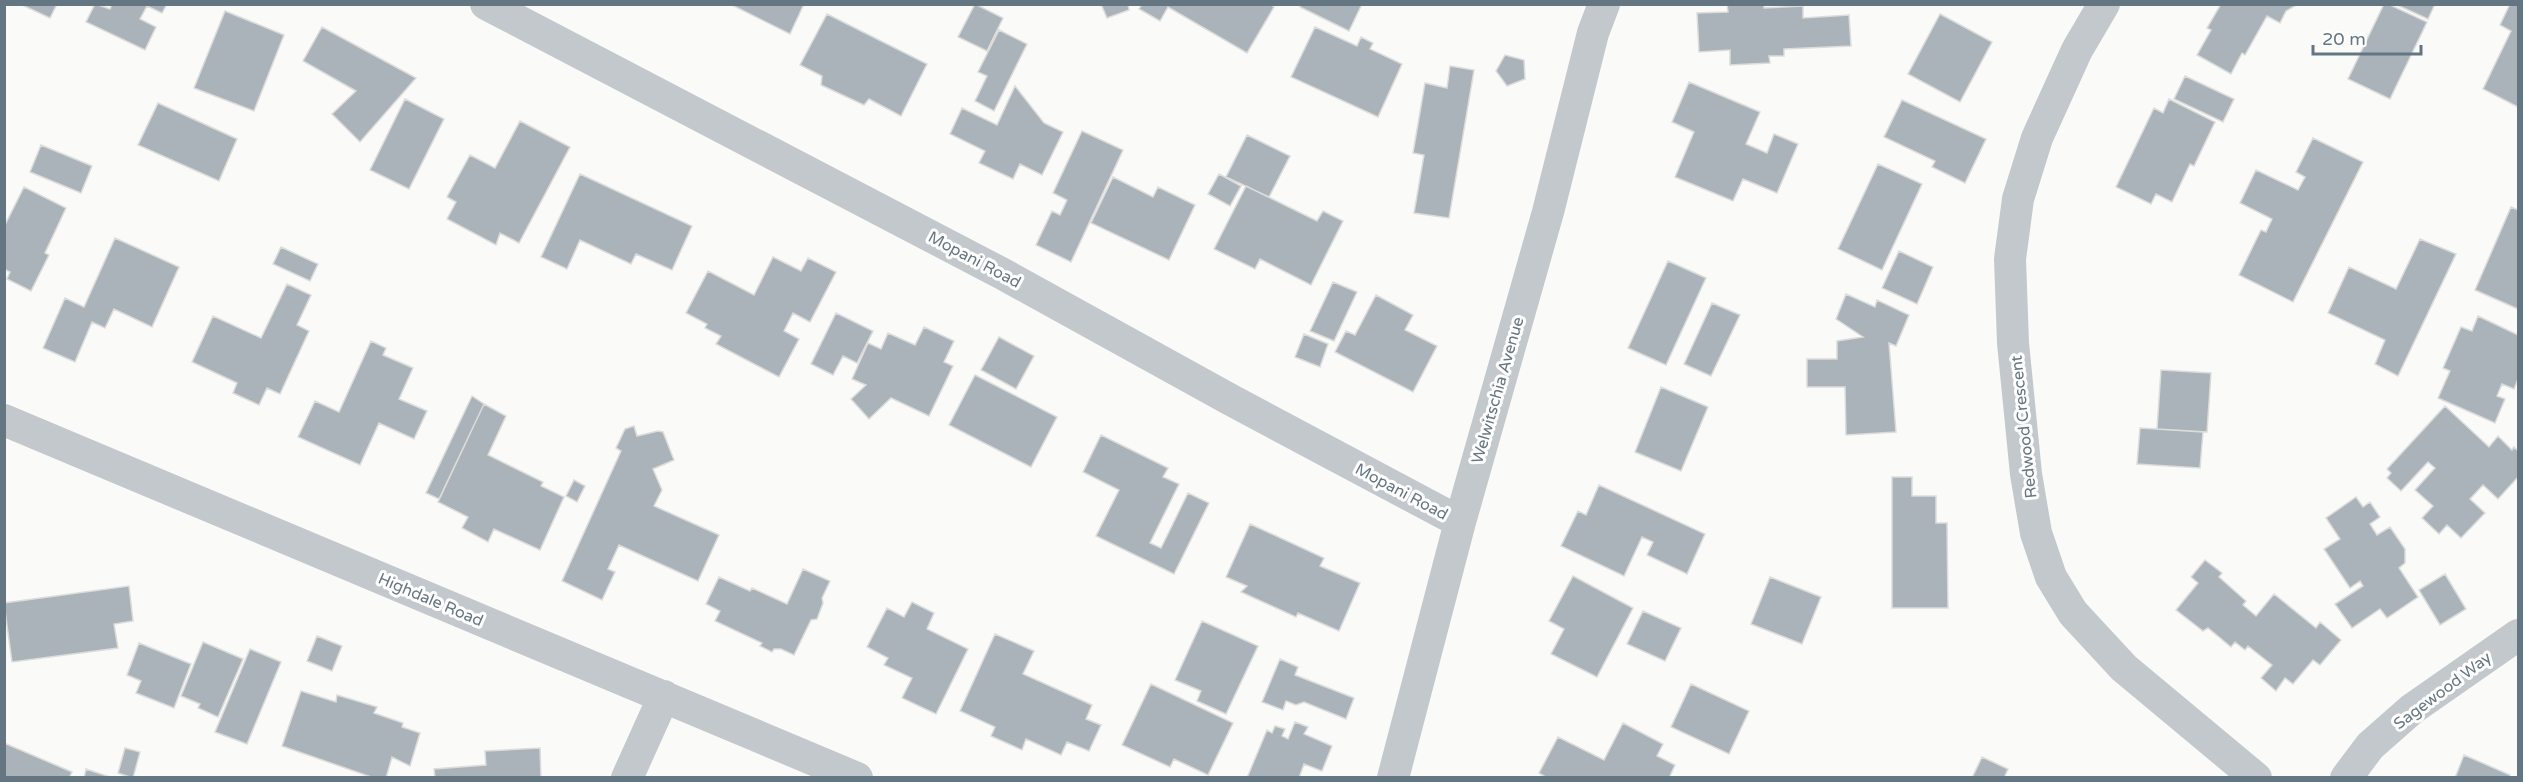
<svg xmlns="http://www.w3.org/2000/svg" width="2523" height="782" font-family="'Varela Round',sans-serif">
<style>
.building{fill:#aab3b9;stroke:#dcdcda;stroke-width:1.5}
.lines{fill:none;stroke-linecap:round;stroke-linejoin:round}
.street{stroke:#c3c8cc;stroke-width:32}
.labels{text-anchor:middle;stroke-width:6;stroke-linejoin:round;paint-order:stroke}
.street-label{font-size:16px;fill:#657683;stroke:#fff}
</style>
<rect width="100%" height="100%" fill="#fafaf8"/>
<path class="building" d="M20,4H57L50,18Z
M95,4L110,9L112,4H167L162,13L147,6L140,19L156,27L145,50L86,22Z
M730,4H804L790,34Z
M975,4L1003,18L987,51L958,37Z
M1101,4H1128L1129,10L1107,18Z
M1142,4H1270L1274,7L1247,53L1168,7L1160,21L1139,9Z
M1301,4H1362L1349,31L1300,7Z
M1727,4H1764V8L1803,6V18L1849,15L1851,46L1784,49V56H1769L1770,63L1730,65V50L1699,52L1697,13L1728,12Z
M2221,4H2298L2286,11L2280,23L2267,16L2245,55L2242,53L2231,74L2197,55L2211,30L2207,28Z
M2384,4H2388L2427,22L2390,99L2348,79Z
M2395,4H2435L2428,19Z
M2510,4H2518V107L2483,89L2511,31L2500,25Z
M225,11L284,35L254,111L194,88Z
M827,14L927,64L901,116L869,99L864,105L821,85L822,76L800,65Z
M1940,14L1992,42L1960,102L1908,74Z
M322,27L416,78L360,142L332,114L356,91L303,61Z
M1315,27L1357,46L1361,37L1373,43L1370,49L1402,64L1378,117L1291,77Z
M999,30L1027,44L994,111L975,101L987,76L978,72Z
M1505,55L1524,60L1525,79L1507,86L1496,71Z
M1450,66L1474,70L1449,218L1414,213L1424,155L1413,153L1425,83L1447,88Z
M2185,76L2234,99L2223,122L2174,99Z
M1689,82L1760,112L1746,144L1767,153L1774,134L1798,144L1777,193L1743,179L1733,201L1675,177L1694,132L1672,122Z
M1015,86L1044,123L1063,132L1042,175L1020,164L1013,179L979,163L985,151L950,134L962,108L997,125Z
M405,99L444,119L409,189L370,170Z
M2169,99L2215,122L2194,166L2190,164L2172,202L2156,194L2151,204L2116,187L2154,108L2163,113Z
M1902,100L1986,139L1965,183L1932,167L1935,161L1884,137Z
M158,103L237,139L219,181L138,145Z
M520,121L570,147L519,243L500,233L496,245L447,219L456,202L447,197L470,155L495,168Z
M1082,131L1123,150L1071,262L1036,245L1052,211L1060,215L1067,200L1053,193Z
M1247,135L1290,156L1269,197L1226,177Z
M2313,138L2363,162L2293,302L2239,275L2261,230L2266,232L2272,219L2240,203L2256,170L2298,190L2305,177L2296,172Z
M41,145L92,166L81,193L30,172Z
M1878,164L1922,184L1882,270L1838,249Z
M580,174L692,226L672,270L636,254L631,264L580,240L567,269L541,257Z
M1219,174L1241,186L1230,206L1208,194Z
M1113,177L1153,197L1158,187L1195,205L1169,260L1091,223Z
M1246,186L1317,221L1323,211L1343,221L1311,285L1260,259L1255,269L1214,249Z
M24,187L66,208L45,253L49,255L31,291L7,279L10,272L4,269V227Z
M2511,207L2518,210V309L2475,290Z
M115,238L179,267L152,327L114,309L105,328L92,322L75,362L43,348L65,298L84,307Z
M2420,239L2456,254L2398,376L2375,364L2385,340L2328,313L2349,267L2396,289Z
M281,247L318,264L310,281L273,264Z
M1899,251L1933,267L1917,304L1882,288Z
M773,257L801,271L808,258L836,272L810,322L793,313L784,331L799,339L779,377L716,344L721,336L705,328L707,324L686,313L708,271L754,295Z
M1668,261L1706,278L1666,365L1628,348Z
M1333,282L1357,292L1334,341L1310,331Z
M287,284L311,295L297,325L309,331L280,394L267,388L259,405L233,393L237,383L192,362L213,316L261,338Z
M1846,294L1875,307L1877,300L1909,315L1896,346L1889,343L1896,432L1846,435L1845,387H1807V359H1837V341L1863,337L1836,319Z
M1376,295L1413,315L1405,330L1437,346L1413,392L1335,352L1346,331L1355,335Z
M1712,303L1740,315L1711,376L1684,364Z
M836,313L873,331L857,363L843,356L833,375L811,364Z
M2478,316L2518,335V379L2514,389L2502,384L2497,396L2505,399L2495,423L2438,398L2450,371L2443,368L2461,327L2472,331Z
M924,327L954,341L944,362L953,366L929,416L891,398L869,419L851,399L866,385L852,379L868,343L881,349L888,333L915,345Z
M1304,334L1328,344L1320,367L1295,357Z
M999,337L1034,356L1016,389L981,370Z
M371,341L386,348L383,355L413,368L399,399L427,411L414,439L379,423L360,465L298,437L315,401L339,412Z
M2161,370L2211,373L2207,432L2157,429Z
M975,375L1057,417L1031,467L949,425Z
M1661,387L1708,407L1681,471L1635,452Z
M472,396L484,404L439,499L426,493Z
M484,404L506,416L488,455L543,482L541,486L564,497L540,550L494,529L488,542L462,528L468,517L438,502Z
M2445,406L2489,447L2498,436L2512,450L2514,447L2518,451V477L2498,499L2483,485L2470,499L2485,513L2461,538L2447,525L2439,534L2422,518L2433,506L2415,490L2435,468L2428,462L2401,491L2387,478L2391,473L2387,469Z
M634,426L637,436L658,431L663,432L674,460L653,469L662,490L654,506L719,535L698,581L619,545L608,569L615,572L602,600L562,581L621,451L616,448L625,429Z
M2140,428L2203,432L2200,468L2137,464Z
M1101,435L1168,468L1163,477L1179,484L1150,543L1161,548L1188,493L1209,503L1174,574L1096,536L1119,490L1083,472Z
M1892,477H1912V496H1936V523H1947L1948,608H1892Z
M574,480L585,486L577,502L566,496Z
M1599,485L1705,534L1687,574L1647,555L1653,542L1642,537L1624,576L1561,546L1578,511L1586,515Z
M2356,497L2363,507L2370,502L2380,517L2370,524L2377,535L2390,527L2405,549V563L2399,568L2418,597L2387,618L2380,609L2352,628L2335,604L2363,586L2360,581L2350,588L2324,549L2340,539L2326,518Z
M1250,524L1324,558L1320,566L1360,583L1339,631L1298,613L1296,617L1241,592L1247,586L1226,577Z
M2205,560L2222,573L2219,577L2246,601L2243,605L2256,616L2274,594L2316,628L2320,622L2341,640L2320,665L2313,660L2293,684L2285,678L2276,691L2261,678L2272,665L2248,646L2245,650L2235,642L2231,647L2208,628L2203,631L2176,610L2198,583L2191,577Z
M803,569L830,581L822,598L823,603L817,619L811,620L794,655L781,649H774L772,652L760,646L762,643L715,621L720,611L706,604L719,577L750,591L752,588L787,604Z
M2445,574L2466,609L2440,625L2419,590Z
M1573,576L1633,608L1597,677L1551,654L1564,629L1549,621Z
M1770,577L1821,597L1802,644L1751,624Z
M129,586L133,621L114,624L118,648L12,662L4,603Z
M912,602L934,613L927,629L968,649L936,714L902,698L912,678L884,665L888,658L867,647L887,608L904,617Z
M1643,611L1681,628L1665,661L1627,644Z
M1202,621L1258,646L1226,714L1197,701L1201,691L1175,680Z
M995,634L1034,651L1023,674L1092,705L1086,719L1101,725L1089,751L1067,742L1061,755L1026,739L1022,750L991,736L995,727L960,711Z
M317,636L342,646L332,671L307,661Z
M203,642L243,659L218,717L198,708L200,704L181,696Z
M139,643L191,664L174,708L136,693L141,681L127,675Z
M250,649L281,662L247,744L215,732Z
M1280,659L1298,667L1295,675L1354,698L1346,719L1304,702L1296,705L1286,701L1283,710L1262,702Z
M1151,684L1233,723L1208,775L1174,759L1170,767L1122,745Z
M1691,684L1749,711L1729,754L1671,727Z
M301,691L336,702L337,695L377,707L374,713L403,723L402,727L420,733L410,766L392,757L386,778H374L282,746Z
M1295,722L1308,727L1304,734L1332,746L1322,771L1304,764L1299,778H1247L1267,730L1272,733L1275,726L1285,729L1282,736L1288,739Z
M1623,723L1663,744L1657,756L1675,765L1669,778H1547L1539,773L1558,737L1604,760Z
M4,743L72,772L69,778H4Z
M125,748L140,752L133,778L118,773Z
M540,748L541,778H435L434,769L486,765L485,751Z
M2464,755L2510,775L2509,778H2455Z
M1982,757L2008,769L2004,778H1972Z
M86,769L113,778H84Z"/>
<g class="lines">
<path class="street" d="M486,4L1001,273L1231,400L1460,522
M2104,4L2077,50L2037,138L2018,199L2010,259L2013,343L2026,474L2036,533L2051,577L2073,613L2124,668L2256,778
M4,420L857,778
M627,778L664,696
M1393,778L1460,522L1548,212L1593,33L1604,4
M2346,778L2370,746L2412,709L2518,635"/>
</g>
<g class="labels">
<g class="street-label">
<text transform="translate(975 259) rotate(28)" y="6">Mopani Road</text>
<text transform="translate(1497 390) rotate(-74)" y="6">Welwitschia Avenue</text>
<text transform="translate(2023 427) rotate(-96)" y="6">Redwood Crescent</text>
<text transform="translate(1402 491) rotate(28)" y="6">Mopani Road</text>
<text transform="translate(431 599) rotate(23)" y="6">Highdale Road</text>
<text transform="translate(2442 690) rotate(-37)" y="6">Sagewood Way</text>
</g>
</g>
<rect width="2523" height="782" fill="none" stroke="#657683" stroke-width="12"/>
<path d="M2313 45v9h108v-9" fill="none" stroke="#657683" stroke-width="3"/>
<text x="2322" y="45" font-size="18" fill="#657683" stroke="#ffffff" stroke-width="4.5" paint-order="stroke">20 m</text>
</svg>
